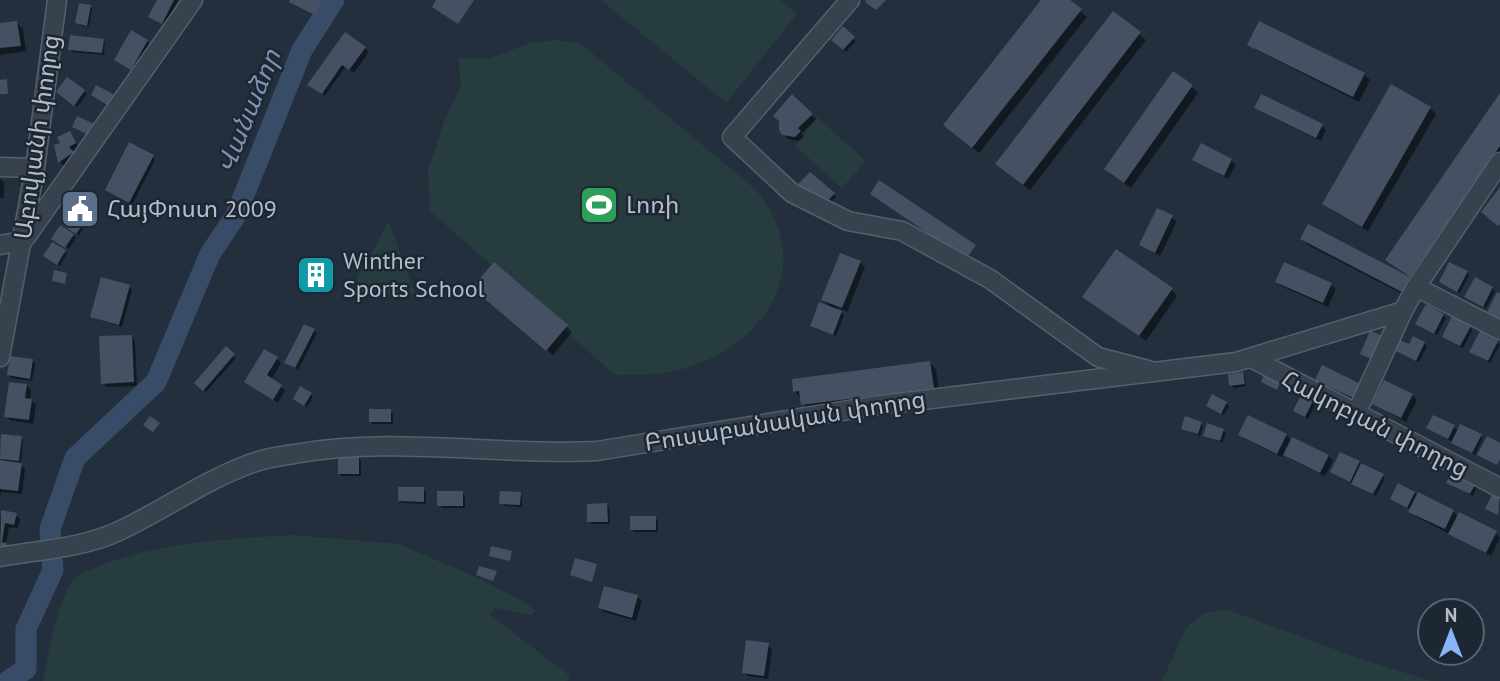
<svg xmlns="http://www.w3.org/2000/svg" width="1500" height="681" font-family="'PT Sans','Noto Sans Armenian',sans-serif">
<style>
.green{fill:#263c3f}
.shadow{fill:#0007}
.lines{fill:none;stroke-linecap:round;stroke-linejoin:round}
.river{stroke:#394c67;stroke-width:21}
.building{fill:#455162}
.minor-casing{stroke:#565f6c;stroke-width:21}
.minor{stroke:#38414e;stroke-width:18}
.labels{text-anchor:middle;stroke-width:5;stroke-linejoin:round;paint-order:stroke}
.street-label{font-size:24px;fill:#b4bcc9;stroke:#1d2633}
.poi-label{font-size:24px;fill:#b4bcc9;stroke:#1d2633;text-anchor:start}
.water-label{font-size:26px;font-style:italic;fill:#7c92b1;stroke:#1d2633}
</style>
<rect width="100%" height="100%" fill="#242f3e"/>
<path class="green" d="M601,0H780L797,14L726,103Z
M556,40L581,44L754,188C815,256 774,337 695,365C669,375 642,375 615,375L564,330L472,288L491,265L430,211L428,171L445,119L461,87L458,58L488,59L530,43Z
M817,117L866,161L842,188L795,146Z
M389,222L415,294L345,298Z
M292,535L399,544L480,579L522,601L536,611L530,615L496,608L489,614L570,676L567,681H43C50,651 56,603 74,579C78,574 87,572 93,569C154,542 226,539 292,535Z
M1228,610L1358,658L1431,681H1162L1186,628L1203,613Z"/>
<path class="shadow" d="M159,0H178L165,25L153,19Z
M292,0H326L318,16L294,4Z
M1043,0H1067L1087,17L979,153L951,131Z
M90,6L92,9L89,27L80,25L77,23Z
M1113,13L1146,40L1030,190L1003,170Z
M17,23L23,29L26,51L0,55V25Z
M843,29L856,41L846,52L833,39Z
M103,40L105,43L104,55L72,52L70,49Z
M147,41L149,44L134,71L119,62Z
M1249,44L1364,74L1370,80L1359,102L1256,50Z
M365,48L369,52L354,73L345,67L325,96L312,87Z
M67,79L87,94L77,107L60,95Z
M1192,87L1198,93L1131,188L1112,175L1106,169Z
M1500,96V161L1408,297L1308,245L1302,239L1402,275L1403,273L1387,259Z
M792,97L816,119L801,134L804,136L799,141L788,139L783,134Z
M1256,107L1322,126L1326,130L1321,141L1261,112Z
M1430,108L1436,114L1368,231L1330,209L1324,203Z
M69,133L81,150L74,154L78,159L66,168L60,162L56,147L63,144Z
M153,157L155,160L132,205L109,192Z
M1194,160H1231L1236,165L1228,179Z
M810,174L836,197L828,205Z
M0,179L4,182V198H0Z
M81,202L92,209L84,221L76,216Z
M1158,210L1177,221L1160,256L1141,245Z
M82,225L84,227L79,235L67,227Z
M61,228L76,238L69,249L56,242Z
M65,252L67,254L60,266L48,258Z
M860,262L865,267L847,312L836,307L844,315L836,336L814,328L812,325L833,309L823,300Z
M1285,264L1331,285L1336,289L1328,307L1281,286L1277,281Z
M327,270L331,275L321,292L311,286Z
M1467,273L1469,275L1460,293L1444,284Z
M129,287L132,290L122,327L92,317Z
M1492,288L1495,291L1486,308L1469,299Z
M1171,289L1177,296L1146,341L1085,297Z
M480,294L566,326L572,332L553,355Z
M1443,315L1446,318L1437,335L1420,327Z
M305,326L317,333L298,370L289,365Z
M1470,327L1472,330L1463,348L1446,339Z
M131,336L135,341L137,386L107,387L103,383Z
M1497,342L1500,345L1490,363L1474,354Z
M1424,343L1427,346L1419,362L1394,349Z
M226,349L236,358L206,392L197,383Z
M277,359L281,363L271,380L285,390L278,403L246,382Z
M33,361L35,364L32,381L11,378L9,375Z
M930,363L936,369L939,393L808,410L795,391Z
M1243,374L1245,377L1246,386L1234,388L1231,385Z
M1317,380L1363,387L1362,403L1321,384Z
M27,386L31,390L30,400L36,405L33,424L10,420L6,416Z
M311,394L313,397L307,407L298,401Z
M1412,395L1417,400L1406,422L1374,404Z
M1313,400L1316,403L1308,419L1295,411Z
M1226,403L1229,406L1224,415L1208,406Z
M390,411L393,414V424H373L370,421Z
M1201,423L1203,426L1200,436L1183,428Z
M1454,427L1459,431L1481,436L1483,438L1475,455L1428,428Z
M1223,430L1226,433L1222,443L1205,435Z
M1240,435H1286L1292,441L1328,456L1333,460L1325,476L1290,459L1284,453L1282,457L1245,439Z
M2,436L21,438L23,441L21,464L25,469L22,494L1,492L0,498V462L4,463L0,458Z
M359,457L361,460V476H342L340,474Z
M1359,462L1385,478L1376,496L1335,474Z
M1454,472L1478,485L1473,496L1448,483Z
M423,489L426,492V504L402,503L399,501Z
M462,493L465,496V508H442L439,505Z
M1414,493L1453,511L1458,517L1496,533L1500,538L1491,556L1415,516L1411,510L1392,499Z
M520,494L522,496V507L504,506L501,503Z
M607,505L609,508L610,524H592L589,521Z
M16,515L20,519L18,528L9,527L6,545L11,549L0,553V516Z
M655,518L658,520V532H634L632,529Z
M637,597L642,601L636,621L604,612L600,608Z
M768,645L772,649L768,679L748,676L744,672Z"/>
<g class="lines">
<path class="river" d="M8,681L26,669V629L53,570L50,529L75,458L156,382L210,254L236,215L302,50L334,0"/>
</g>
<path class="building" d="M157,0H174L162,24L148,17Z
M290,0H322L315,15L289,2Z
M436,0H474L458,24L432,7Z
M866,0H886L876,10L865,2Z
M1041,0H1070L1082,9L972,148L943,125Z
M79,3L91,5L87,26L75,23Z
M1113,11L1141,32L1023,185L995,164Z
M17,21L21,46L0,48V23Z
M1259,21L1365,73L1353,97L1247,45Z
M843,26L855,37L843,50L831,40Z
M131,30L148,40L131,70L114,60Z
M345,32L366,47L349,70L342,65L322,94L307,85Z
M70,35L104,39L102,53L68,50Z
M1173,71L1193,85L1124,183L1104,169Z
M67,77L85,90L74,106L56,92Z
M7,79L8,94H0V80Z
M1391,84L1431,107L1362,227L1322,204Z
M96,85L115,95L109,106L91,95Z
M1500,93V146L1410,277L1402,292L1300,239L1308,224L1410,277L1385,260Z
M792,94L813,114L798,128L801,131L795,137L782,135L779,130V121L773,116Z
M1261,94L1323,124L1316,138L1254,108Z
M77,116L94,124L89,135L72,127Z
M70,131L76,143L69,147L74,152L58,163L54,145L60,143L57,137Z
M129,142L154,155L129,203L105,190Z
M1201,143L1232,159L1224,176L1192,160Z
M810,172L835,193L825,204L797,185Z
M879,180L976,245L966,259L870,194Z
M1500,187V224L1498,226L1481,212Z
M81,199L90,205L81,220L71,214Z
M1157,208L1173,215L1155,253L1139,245Z
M69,215L83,224L76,234L62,225Z
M60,225L74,234L65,248L51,239Z
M52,242L66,250L57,265L43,256Z
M1116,249L1173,288L1139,336L1082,297Z
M840,253L861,261L842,308L821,300Z
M317,262L328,269L316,289L305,281Z
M494,262L568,325L546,351L472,288Z
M1284,262L1332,283L1323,303L1275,282Z
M1449,262L1468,271L1457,292L1439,282Z
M54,270L67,273L65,284L52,281Z
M101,277L130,285L119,325L90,317Z
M1475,277L1493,287L1483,307L1464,297Z
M1497,292L1500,293V319L1487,312Z
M819,302L842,311L833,335L810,326Z
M1426,304L1444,314L1434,334L1415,324Z
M1452,316L1471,326L1460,346L1442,337Z
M304,324L315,329L295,368L284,363Z
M1370,331L1387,337L1376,361L1360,354Z
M1480,331L1498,341L1488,361L1469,352Z
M132,335L134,382L101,384L99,336Z
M1413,336L1425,342L1416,361L1392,349L1397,339L1409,344Z
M226,346L235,354L203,391L194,383Z
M264,349L278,357L267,375L282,385L273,400L244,382Z
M10,356L33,359L30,379L7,375Z
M930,361L934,388L801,405L799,391L793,392L792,379Z
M1322,365L1365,386L1357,400L1315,380Z
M1266,370L1282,378L1277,390L1261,382Z
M1243,372L1245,384L1229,386L1228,374Z
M1384,380L1413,394L1401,418L1372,404Z
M9,382L27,384L25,398L32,399L29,420L4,417Z
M300,386L312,393L304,406L293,399Z
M1302,393L1314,399L1305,417L1293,411Z
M1212,394L1227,402L1221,414L1206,406Z
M369,409H391V422H369Z
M1248,415L1287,434L1277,454L1238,435Z
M1433,415L1455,425L1448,439L1426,428Z
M150,416L160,423L153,432L143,425Z
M1185,416L1202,422L1198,434L1181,429Z
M1207,423L1224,429L1220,441L1203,436Z
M1460,424L1482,434L1472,453L1451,443Z
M1,434L22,436L19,461L0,459Z
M1487,436L1500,443V459L1497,465L1477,455Z
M1292,437L1329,455L1320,473L1283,455Z
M1340,452L1360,461L1350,482L1330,472Z
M359,455V474H338V456Z
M0,460L22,463L18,491L0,489Z
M1361,463L1384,474L1373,494L1351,484Z
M1453,470L1477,481L1470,494L1446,483Z
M1398,483L1415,492L1407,508L1390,499Z
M398,487H424V502L398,501Z
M437,491H463V506H437Z
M500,491L521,492L520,505L499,504Z
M1494,491L1500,494L1498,515L1485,509Z
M1418,492L1454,510L1445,529L1408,512Z
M607,503L608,522H587V504Z
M1,510L17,513L14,525L5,523L2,542L7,543L6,551L0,550Z
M1459,512L1497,531L1486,553L1448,534Z
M630,516H656V530H630Z
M491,546L512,551L510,561L489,556Z
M575,558L597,564L592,582L570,575Z
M479,566L497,571L493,581L476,575Z
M604,586L638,595L632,618L598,608Z
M746,640L769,643L764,676L742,673Z"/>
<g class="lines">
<g class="minor-casing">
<path id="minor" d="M850,0L732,137L792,193L848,221L902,231L990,279L1098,357L1148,370
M0,167L35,168
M26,237L193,0
M0,245L23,241
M1416,287L1500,330
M0,357L35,168L57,0
M1251,358L1500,488
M1356,414L1403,311
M0,557C39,550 83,548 119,531C162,511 202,482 247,465C261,459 279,456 294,454C394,436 496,456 597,451L873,406L1236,362L1403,311L1416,287L1500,162"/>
</g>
<use href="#minor" class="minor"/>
</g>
<defs>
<g id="stadium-square" transform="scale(2.0125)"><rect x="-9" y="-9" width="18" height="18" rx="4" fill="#2e9e5b" stroke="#1d2633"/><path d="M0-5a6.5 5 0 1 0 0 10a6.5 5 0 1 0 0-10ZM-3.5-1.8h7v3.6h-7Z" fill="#fff"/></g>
<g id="civic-square" transform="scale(2.0125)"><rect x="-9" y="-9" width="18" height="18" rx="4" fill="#5c6f8a" stroke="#1d2633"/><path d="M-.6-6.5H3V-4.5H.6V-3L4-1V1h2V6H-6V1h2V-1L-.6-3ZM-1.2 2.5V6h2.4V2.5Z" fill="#fff"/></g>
<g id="building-square" transform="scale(2.0125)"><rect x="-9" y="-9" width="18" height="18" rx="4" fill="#0f9aa8" stroke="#1d2633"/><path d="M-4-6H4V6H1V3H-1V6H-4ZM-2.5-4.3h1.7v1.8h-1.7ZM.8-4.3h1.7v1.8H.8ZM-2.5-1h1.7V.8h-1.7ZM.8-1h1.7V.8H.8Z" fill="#fff"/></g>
</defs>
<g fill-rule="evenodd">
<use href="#stadium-square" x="599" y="205"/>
<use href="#civic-square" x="80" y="209"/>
<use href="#building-square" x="316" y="275"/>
</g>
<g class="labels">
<g class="street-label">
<text transform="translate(37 137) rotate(-82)" y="8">Աբովյանի փողոց</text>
<text transform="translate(785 421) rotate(-9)" y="8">Բուսաբանական փողոց</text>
<text transform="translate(1375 424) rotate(27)" y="8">Հակոբյան փողոց</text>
</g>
<g class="poi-label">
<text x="626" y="213">Լոռի</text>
<text x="107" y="217">ՀայՓոստ 2009</text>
<text x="343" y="269">Winther<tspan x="343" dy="28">Sports School</tspan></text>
</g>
<g class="water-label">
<text transform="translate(248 111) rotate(-68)" y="9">Վանաձոր</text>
</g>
</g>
<g transform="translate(1451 632)"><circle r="33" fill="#1d2633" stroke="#59626f" stroke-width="2"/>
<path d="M0-5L12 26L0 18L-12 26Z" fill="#8ab4f8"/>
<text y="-10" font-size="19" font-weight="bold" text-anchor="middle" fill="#b4bcc9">N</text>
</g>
</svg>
